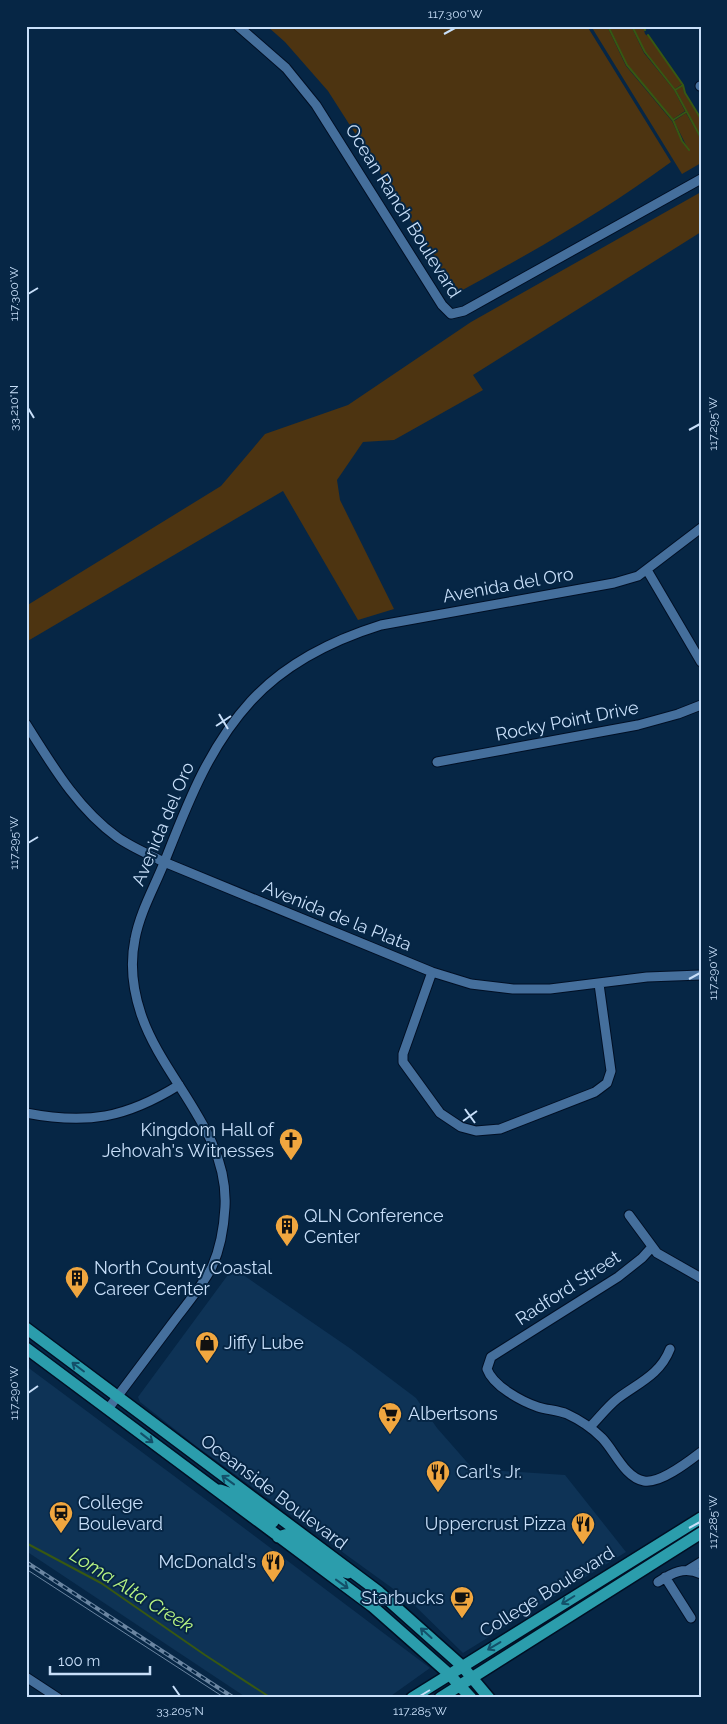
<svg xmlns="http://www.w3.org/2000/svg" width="727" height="1724" font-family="Raleway,sans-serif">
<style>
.built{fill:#0e3356}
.green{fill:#4d3411}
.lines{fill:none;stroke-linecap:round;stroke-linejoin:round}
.stream{stroke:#385812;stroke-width:2}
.minor-casing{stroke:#000f24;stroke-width:11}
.major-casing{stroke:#000f24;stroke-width:14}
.minor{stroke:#456f9c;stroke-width:9}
.major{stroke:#2b9dac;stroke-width:11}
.tram{stroke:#6a85a1;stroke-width:1}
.rail-casing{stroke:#6a85a1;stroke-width:4}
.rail{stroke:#062645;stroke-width:2;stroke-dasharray:5.5;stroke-linecap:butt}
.oneway{stroke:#135069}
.ticks{fill:none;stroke:#c8dff9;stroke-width:2}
.labels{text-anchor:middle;stroke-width:4;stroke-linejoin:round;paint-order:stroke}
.street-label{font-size:18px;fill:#c8dff9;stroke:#062645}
.poi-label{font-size:18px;fill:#c8dff9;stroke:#062645;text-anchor:start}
.water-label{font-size:19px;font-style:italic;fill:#baf683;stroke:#062645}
.neatline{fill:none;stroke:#c8dff9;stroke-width:2}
.ticks-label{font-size:12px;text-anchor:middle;fill:#c8dff9}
</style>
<rect width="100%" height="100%" fill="#062645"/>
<path class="built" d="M233,1268L351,1349L416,1398L437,1428L473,1469L565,1475L626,1552L463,1653L410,1601L196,1446L140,1402L138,1397Z
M26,1366L232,1519L430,1668L388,1698H247L26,1551Z"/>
<path class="green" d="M267,26H587L671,162C603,212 531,253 457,293L328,91L285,42Z
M591,26H607L626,66L672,121L682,142L689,151L674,121L686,113L701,139V163L682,174Z
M609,26H631L644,53L674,90L685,111L673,119L627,64Z
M633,26H643L645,34L650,38L682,84L675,89L645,52Z
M683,85L684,93L701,120V137L676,90Z
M701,192V232L473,375L483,390L394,440L363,442L337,480L340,500L394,609L358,620L283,491L26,642V606L221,486L265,434L348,405L471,322Z"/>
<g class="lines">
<path class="stream" d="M608,26L627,65L673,120L682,141L689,150
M632,26L645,52L675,90L701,138
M643,26L645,30
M648,35L683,85L685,93L701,119
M675,90L683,85
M673,120L686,112
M26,1543L101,1583L205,1655L271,1698"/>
<g class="minor-casing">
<path id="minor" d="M238,26L286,68L316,105L442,305L451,314L464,311L701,179
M700,86H701
M647,570L701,662
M26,724C52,765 77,808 117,837C131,847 148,854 164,862L432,972L471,984L513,989H550L647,977L701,975
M437,762L638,725L678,714L701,705
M432,972L403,1054V1062L440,1113L461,1127L476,1131L500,1129L595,1092L607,1083L611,1071L599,984
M26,1113C87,1125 126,1118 179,1085
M629,1215L657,1253L701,1278
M652,1247L642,1258L618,1277L491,1357L487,1369C493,1386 521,1401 538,1407C547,1410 558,1410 567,1414C580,1420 592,1428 602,1438C614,1450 625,1478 644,1481C660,1484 688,1462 701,1452
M108,1409C129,1381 150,1353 171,1325C185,1306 201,1288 212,1267C220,1249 224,1226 225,1207C229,1132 163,1080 141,1014C133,990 130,963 135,939C140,912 154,888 164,863C187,805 208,748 251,701C285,664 333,640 381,625L614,583L638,576L701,528
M590,1427C599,1418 607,1407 617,1399C638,1383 660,1375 670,1349
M688,1570L701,1562
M665,1577L691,1618
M658,1582C672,1573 684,1566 701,1574
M26,1677L58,1698"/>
</g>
<g class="major-casing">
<path id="major" d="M26,1328L379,1592L462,1666L489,1698
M26,1348L372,1606L449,1674L471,1698
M220,1490L237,1496L273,1522
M278,1537L288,1534L335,1569L348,1573
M412,1698L701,1518
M440,1698L701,1533"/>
</g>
<use href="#minor" class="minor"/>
<use href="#major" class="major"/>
<path class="tram" d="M26,1569L225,1698"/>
<g class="rail-casing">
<path id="rail" d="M26,1562L234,1698"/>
</g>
<use href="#rail" class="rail"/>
</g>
<defs><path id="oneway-shaft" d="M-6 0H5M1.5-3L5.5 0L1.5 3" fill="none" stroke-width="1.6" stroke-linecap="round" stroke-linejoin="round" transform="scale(1.25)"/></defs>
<g class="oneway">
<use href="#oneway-shaft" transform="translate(78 1367) rotate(-143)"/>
<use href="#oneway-shaft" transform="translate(147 1438) rotate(38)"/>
<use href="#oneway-shaft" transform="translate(228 1480) rotate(-144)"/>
<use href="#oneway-shaft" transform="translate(342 1584) rotate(36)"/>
<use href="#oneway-shaft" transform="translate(568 1600) rotate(148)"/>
<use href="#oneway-shaft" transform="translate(426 1633) rotate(-138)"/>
<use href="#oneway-shaft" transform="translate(494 1646) rotate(149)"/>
</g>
<path class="ticks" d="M444,34L455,28M28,294L38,288M28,408L34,418M689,430L700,424M219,714L228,729M216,726L231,716M28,843L38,837M689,979L700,973M465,1109L475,1123M463,1121L477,1111M28,1393L38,1386M689,1528L700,1522M173,1686L180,1696M420,1696L430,1690"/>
<defs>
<g id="church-pin" transform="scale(1.25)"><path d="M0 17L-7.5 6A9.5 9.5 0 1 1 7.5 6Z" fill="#f0a63f" stroke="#062645"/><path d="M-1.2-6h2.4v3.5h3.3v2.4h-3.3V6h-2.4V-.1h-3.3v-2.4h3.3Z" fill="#111"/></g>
<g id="building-pin" transform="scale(1.25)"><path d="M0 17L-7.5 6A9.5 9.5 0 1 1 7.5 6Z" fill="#f0a63f" stroke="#062645"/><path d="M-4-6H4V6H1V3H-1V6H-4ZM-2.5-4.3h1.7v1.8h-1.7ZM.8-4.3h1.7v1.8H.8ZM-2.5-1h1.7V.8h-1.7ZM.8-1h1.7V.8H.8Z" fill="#111"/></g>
<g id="shop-pin" transform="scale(1.25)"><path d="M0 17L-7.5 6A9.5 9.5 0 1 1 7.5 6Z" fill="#f0a63f" stroke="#062645"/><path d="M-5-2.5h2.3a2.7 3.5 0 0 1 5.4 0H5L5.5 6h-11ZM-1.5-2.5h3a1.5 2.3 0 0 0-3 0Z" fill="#111"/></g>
<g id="supermarket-pin" transform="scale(1.25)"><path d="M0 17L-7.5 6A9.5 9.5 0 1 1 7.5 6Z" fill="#f0a63f" stroke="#062645"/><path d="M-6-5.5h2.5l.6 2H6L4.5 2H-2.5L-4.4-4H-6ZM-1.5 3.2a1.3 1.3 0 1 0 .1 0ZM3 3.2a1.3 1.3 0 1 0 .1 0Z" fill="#111"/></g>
<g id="restaurant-pin" transform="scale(1.25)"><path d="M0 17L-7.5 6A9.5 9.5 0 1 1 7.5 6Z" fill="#f0a63f" stroke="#062645"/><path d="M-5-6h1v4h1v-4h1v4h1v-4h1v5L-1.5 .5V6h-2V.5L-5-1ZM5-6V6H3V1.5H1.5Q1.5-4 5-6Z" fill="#111"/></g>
<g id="station-pin" transform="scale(1.25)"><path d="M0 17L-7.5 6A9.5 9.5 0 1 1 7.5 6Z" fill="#f0a63f" stroke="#062645"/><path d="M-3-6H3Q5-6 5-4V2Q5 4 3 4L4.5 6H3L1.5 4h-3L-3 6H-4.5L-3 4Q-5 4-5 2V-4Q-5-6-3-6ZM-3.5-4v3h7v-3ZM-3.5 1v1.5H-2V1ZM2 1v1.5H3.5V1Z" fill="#111"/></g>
<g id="cafe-pin" transform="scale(1.25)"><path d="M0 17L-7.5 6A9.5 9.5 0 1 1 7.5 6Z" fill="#f0a63f" stroke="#062645"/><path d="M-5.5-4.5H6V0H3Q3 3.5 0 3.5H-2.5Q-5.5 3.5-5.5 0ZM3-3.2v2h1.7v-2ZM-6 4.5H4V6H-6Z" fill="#111"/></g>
</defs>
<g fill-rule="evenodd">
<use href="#church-pin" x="291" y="1140"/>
<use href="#building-pin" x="287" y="1226"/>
<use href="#building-pin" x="77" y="1278"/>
<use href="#shop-pin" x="207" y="1343"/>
<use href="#supermarket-pin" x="390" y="1414"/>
<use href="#restaurant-pin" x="438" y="1472"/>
<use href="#station-pin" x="61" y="1513"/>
<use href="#restaurant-pin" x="583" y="1524"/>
<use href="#restaurant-pin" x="273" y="1562"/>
<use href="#cafe-pin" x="462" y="1598"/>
</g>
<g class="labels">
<g class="street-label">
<text transform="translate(403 211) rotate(58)" y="6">Ocean Ranch Boulevard</text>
<text transform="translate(508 585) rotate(-10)" y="6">Avenida del Oro</text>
<text transform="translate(567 721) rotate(-11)" y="6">Rocky Point Drive</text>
<text transform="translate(163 824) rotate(-67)" y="6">Avenida del Oro</text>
<text transform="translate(337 916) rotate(22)" y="6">Avenida de la Plata</text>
<text transform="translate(568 1288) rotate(-33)" y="6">Radford Street</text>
<text transform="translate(274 1492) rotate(37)" y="6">Oceanside Boulevard</text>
<text transform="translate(547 1592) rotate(-32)" y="6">College Boulevard</text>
</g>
<g class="poi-label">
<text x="274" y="1136" text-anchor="end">Kingdom Hall of<tspan x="274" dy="21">Jehovah's Witnesses</tspan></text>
<text x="304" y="1222">QLN Conference<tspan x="304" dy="21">Center</tspan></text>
<text x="94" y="1274">North County Coastal<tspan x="94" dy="21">Career Center</tspan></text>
<text x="224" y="1349">Jiffy Lube</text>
<text x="408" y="1420">Albertsons</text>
<text x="456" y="1478">Carl's Jr.</text>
<text x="78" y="1509">College<tspan x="78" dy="21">Boulevard</tspan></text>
<text x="566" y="1530" text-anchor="end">Uppercrust Pizza</text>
<text x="256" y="1568" text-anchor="end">McDonald's</text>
<text x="444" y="1604" text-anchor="end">Starbucks</text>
</g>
<g class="water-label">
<text transform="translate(132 1590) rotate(32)" y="7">Loma Alta Creek</text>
</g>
</g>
<rect width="727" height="1724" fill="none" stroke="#062645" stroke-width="55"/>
<path d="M50 1666v8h100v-8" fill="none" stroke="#c8dff9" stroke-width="2.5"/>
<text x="58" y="1666" font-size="15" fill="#c8dff9" stroke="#062645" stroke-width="4" paint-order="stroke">100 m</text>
<rect x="28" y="28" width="672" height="1668" class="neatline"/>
<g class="ticks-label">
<text x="455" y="18">117.300°W</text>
<text transform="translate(14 294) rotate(-90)" y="4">117.300°W</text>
<text transform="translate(14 408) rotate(-90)" y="4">33.210°N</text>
<text transform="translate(713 424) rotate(-90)" y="4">117.295°W</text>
<text transform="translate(14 843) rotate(-90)" y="4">117.295°W</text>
<text transform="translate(713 973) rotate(-90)" y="4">117.290°W</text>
<text transform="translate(14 1393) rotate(-90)" y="4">117.290°W</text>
<text transform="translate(713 1522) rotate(-90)" y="4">117.285°W</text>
<text x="180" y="1715">33.205°N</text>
<text x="420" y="1715">117.285°W</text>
</g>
</svg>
